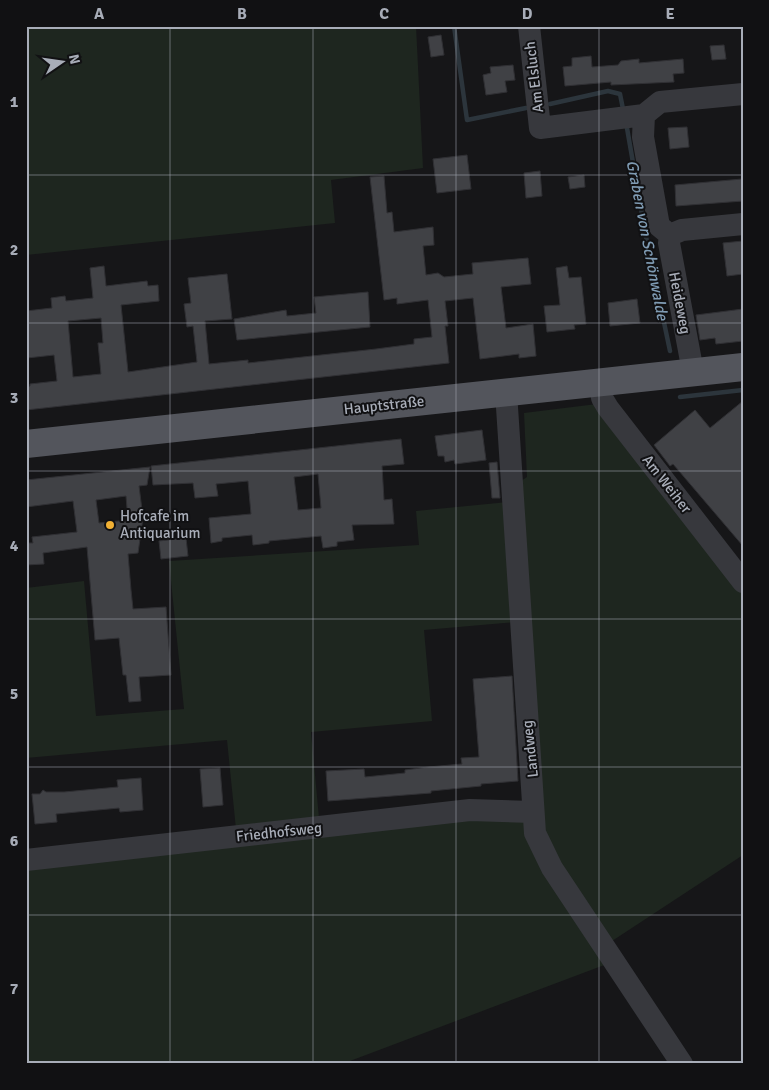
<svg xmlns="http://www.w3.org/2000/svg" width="769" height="1090" font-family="Signika,sans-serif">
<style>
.green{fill:#1e261f}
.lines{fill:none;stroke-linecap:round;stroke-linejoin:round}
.stream{stroke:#2c353c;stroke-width:4.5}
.building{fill:#404145;stroke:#303034;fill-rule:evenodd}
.minor{stroke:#37383d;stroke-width:22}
.major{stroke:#53555c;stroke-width:28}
.grid{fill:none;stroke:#a8adb8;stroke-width:1;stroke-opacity:0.55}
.poi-dot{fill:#f2b134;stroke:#111113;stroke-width:2}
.labels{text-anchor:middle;stroke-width:4;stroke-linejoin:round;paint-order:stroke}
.street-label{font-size:15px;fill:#a8adb8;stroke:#111113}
.poi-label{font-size:15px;fill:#a8adb8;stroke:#111113;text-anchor:start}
.water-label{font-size:16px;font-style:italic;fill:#7f9bb3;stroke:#111113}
.neatline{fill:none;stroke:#a8adb8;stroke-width:2}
.grid-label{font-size:16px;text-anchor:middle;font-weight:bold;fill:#a8adb8}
</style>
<rect width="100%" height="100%" fill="#161618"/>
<path class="green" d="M26,26H416L423,168L331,180L335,223L26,255Z
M597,404L743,591V855L609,943L535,833L515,485L527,477L524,413Z
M508,502L516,622L424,630L432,721L311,732L319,818L236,829L227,740L26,758V588L84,581L96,716L184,709L169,561L419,545L416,511Z
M531,814L607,964L342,1064H26V865Z"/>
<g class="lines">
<path class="stream" d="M454,26L467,120L526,108
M550,104L608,91L620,94L623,109
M627,128L645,232L670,351
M680,397L743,390"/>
</g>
<path class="building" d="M441,35L444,55L431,57L428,37Z
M724,45L726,59L712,60L710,46Z
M591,56L592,67L618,65L621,61L639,59V63L683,59L684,73L673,74L674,82L611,85V82L565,86L563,67L572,66V58Z
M513,65L515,80L505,81L507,92L486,95L483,75L491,73L490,67Z
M687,127L689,147L670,149L668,128Z
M467,155L471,189L437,193L433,159Z
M540,171L542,196L526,198L524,173Z
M584,175L585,187L570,189L568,177Z
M384,176L387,213L392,212L394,232L433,227L434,245L423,246L426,275L438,273L444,277L473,274L472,263L528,258L531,284L501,287L506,328L533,324L536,356L519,358V354L480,359L473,298L445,301L448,326H445L449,363L26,410V387L30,386V384L57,381L54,355L27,358L26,311L52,308L51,298L65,296L66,301L93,298L90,268L104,266L106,286L147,281L148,286L158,285L159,301L121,305L128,372L197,362L193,326L187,327L184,304L191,303L188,278L227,274L232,319L205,321L209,364L248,360V363L376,349L414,344V339L432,337L428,300L397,304V298L384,300L370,177ZM101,318L103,343H98L101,374L73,377L68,321Z
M742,179L743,201L676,206L675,185Z
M743,241V274L727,276L723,243Z
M567,266L569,278L581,277L586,324L574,325L575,329L547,332L544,306L560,305L556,268Z
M368,292L370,327L237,340L234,319L286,310L287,316L316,313L314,297Z
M637,299L640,323L610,326L608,303Z
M743,309V341L716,344L715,338L700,340L696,315Z
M743,401V546L673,464L670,466L654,445L695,410L710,428Z
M482,430L486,460L455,464L454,460L445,462L444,456H438L435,436Z
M401,439L404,464L382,466L384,500L392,499L394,524L352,525L354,540L337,542V546L323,548L321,536L269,541V543L253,545L252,535L222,538V541L211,543L209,518L251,514L248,481L216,484L218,496L195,498L193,483L153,485L151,466ZM318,474L321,508L298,510L294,477Z
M497,462L500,498H492L489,463Z
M150,467L147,485L139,486L143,518L138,553L128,554L131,590L133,609L166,607L171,675L139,677L141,701L129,702L126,675H123L119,638L95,640L87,547L43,553L44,564L26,565V543H33L32,537L77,532L73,501L26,507V480ZM126,496L128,520L99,523L96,500Z
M186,538L188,556L161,559L159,541Z
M512,676L518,781L481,784V786L431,791V793L328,801L326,771L364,769L365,777L405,773V770L428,767L462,764L461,758L479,757L473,679Z
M220,768L223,805L203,807L200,769Z
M141,778L143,810L120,812L119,808L56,814L57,822L35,824L32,794H40L43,790L46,792H64L118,787L117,780Z"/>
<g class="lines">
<path class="minor" d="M529,26L540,128L644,115L660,102L743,94
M644,115L643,137L659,226L670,235
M693,372L669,243L670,235L682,230L743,224
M600,382L602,398L608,408L743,582
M506,392L535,833L552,868L682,1064
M26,860L470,810L532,812"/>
<path class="major" d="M26,444L743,367"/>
</g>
<path class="grid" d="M170,26V1064M313,26V1064M456,26V1064M599,26V1064M26,175H743M26,323H743M26,471H743M26,619H743M26,767H743M26,915H743"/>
<circle class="poi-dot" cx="110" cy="525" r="5"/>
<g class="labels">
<g class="street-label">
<text transform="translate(534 77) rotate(-97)" y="5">Am Elsluch</text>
<text transform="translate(680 303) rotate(79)" y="5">Heideweg</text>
<text transform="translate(384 405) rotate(-6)" y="5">Hauptstraße</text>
<text transform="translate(667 484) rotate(52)" y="5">Am Weiher</text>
<text transform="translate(530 749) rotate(-96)" y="5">Landweg</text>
<text transform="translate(279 832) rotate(-6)" y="5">Friedhofsweg</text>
</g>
<g class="poi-label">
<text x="120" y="521">Hofcafe im<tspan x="120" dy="17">Antiquarium</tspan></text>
</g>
<g class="water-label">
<text transform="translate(648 240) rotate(79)" y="6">Graben von Schönwalde</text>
</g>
</g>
<rect width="769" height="1090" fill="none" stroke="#111113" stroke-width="55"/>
<g transform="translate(62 62) rotate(77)" stroke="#111113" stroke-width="4" paint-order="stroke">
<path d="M0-4L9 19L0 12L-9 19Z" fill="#a8adb8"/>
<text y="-8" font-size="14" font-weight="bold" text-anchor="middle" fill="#a8adb8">N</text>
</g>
<rect x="28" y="28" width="714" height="1034" class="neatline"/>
<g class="grid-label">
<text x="99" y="19">A</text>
<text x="242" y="19">B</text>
<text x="384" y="19">C</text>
<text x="527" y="19">D</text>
<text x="670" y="19">E</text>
<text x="14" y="107">1</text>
<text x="14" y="255">2</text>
<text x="14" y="403">3</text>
<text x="14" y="551">4</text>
<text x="14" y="699">5</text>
<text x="14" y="846">6</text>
<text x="14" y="994">7</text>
</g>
</svg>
